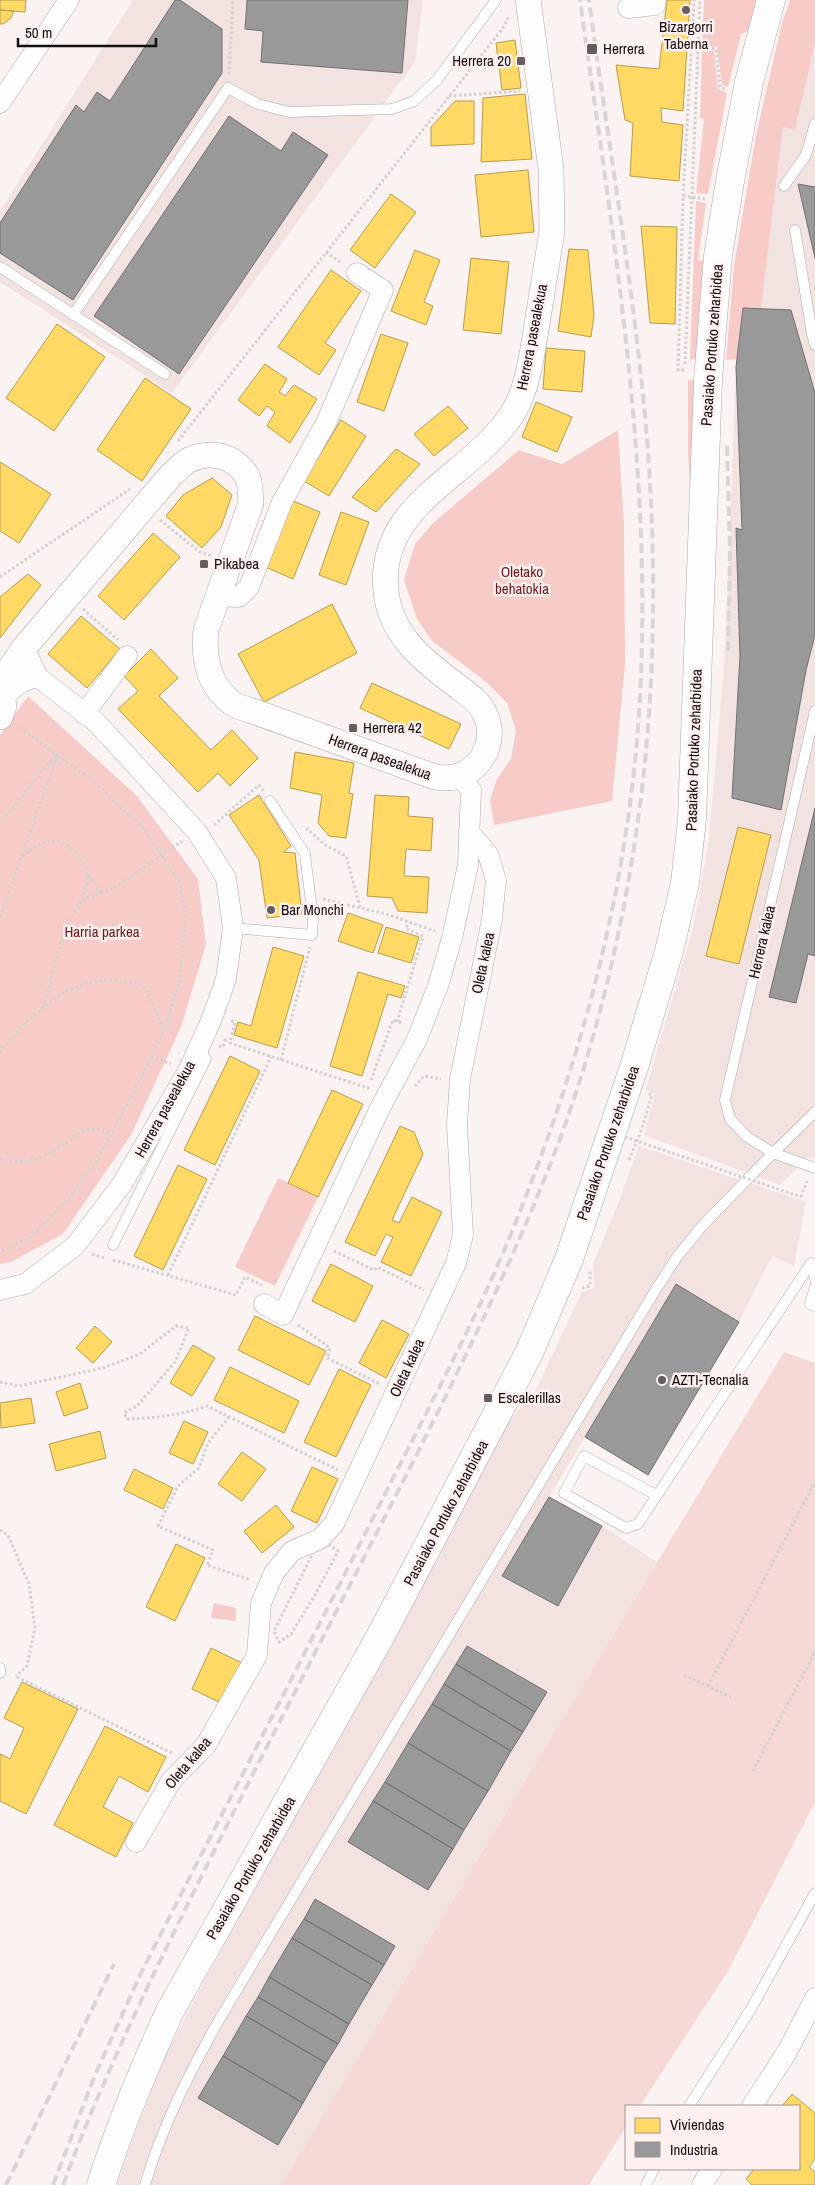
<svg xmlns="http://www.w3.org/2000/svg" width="815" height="2185" font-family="'Archivo Narrow',sans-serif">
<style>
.built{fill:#f2e3e1}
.green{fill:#f7ccc8}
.water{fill:#f6d8d5}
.homes{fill:#ffd966;stroke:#b89c4c}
.industry{fill:#999;stroke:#717070}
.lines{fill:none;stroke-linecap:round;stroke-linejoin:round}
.service-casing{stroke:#aea8a7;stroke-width:11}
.minor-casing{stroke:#aea8a7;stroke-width:21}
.tertiary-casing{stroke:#aea8a7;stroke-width:26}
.secondary-casing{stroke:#aea8a7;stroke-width:29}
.path{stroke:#d2d0d0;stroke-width:3;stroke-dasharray:2.5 2.5;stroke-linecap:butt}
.service{stroke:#fefdfd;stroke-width:10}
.minor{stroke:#fefdfd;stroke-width:20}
.tertiary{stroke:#fefdfd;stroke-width:25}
.secondary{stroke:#fefdfd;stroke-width:28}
.rail{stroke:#d7d5d5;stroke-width:4;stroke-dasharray:10 5;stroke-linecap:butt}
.path-bridge{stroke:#d2d0d0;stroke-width:3;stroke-dasharray:2.5 2.5;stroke-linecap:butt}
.poi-dot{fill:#645f5e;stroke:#fdf0ef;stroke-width:2}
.labels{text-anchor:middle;stroke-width:5;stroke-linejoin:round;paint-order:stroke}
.poi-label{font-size:15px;fill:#130f0f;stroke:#fdf0ef;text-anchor:start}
.street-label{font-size:15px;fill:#130f0f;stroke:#fdf0ef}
.park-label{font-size:15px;fill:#6d181a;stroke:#fdf0ef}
</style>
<rect width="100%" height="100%" fill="#faf3f2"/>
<path class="built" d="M133,0H423L415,62L172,393L0,282V211Z
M815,43V1158L808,1157L780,1185L644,1135L655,1094L646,1089L694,924L709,840L725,653L736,367L743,308H761L783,127L795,129Z
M639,1146L806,1202L794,1266L772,1256L739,1322L675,1285L503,1575L559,1606L602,1526L657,1562L281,2185H117L127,2154L165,2056L202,1986L504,1426L535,1392L582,1292L594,1288L593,1264L619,1201Z"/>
<path class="green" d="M704,0H758L752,30L741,34L728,87L722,85L717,47L702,45Z
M790,0H815V43L795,130L783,127L761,309L743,308L737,359L726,360L734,265L756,135L782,23Z
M702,50L714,51L718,89L727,93L708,194L696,193L704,119L700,118Z
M696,201L706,203L698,260L703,261L708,268L700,360L690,359Z
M688,380L698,381L690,491L688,451Z
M618,430L624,524L625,664L612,801L494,825L490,800L497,779L511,759L516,731L507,703L485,681L432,641L417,619L404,580L415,544L433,523L519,450L562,464Z
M28,696L137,796L198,879L206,945L181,1027L131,1135L63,1234L11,1262L0,1264V735Z
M278,1178L318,1197L275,1286L235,1267Z
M214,1603L236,1608V1621L211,1618Z"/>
<path class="water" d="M784,1352L815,1363V1802L728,1971L640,2106H626V2127L589,2185H281Z"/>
<path class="homes" d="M0,0H26L25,12L0,10Z
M667,0H690L683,111L661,108L662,122L683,125L679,181L630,176L633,123L625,120L616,65L659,69Z
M0,10L14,11L11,18L3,24H0Z
M515,40L521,88L502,90L496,43Z
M525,94L532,159L481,162L483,98Z
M455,101H474V144L431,146V127Z
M528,170L534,232L481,237L475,175Z
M391,194L416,212L375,268L350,250Z
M641,226L677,227L675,324L650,323Z
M569,249L588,250L594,315L591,337L558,331Z
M415,250L440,260L424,302L433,306L426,325L391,311Z
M471,258L509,262L501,334L463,330Z
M331,270L361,291L325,343L336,350L319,375L278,347Z
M57,324L105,357L54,431L6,398Z
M381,334L408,343L384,411L357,402Z
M546,348L585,351L582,392L543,389Z
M265,364L287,379L279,392L285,396L294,385L317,399L290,443L267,426L275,412L267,406L259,416L238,400Z
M145,378L191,409L142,481L97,450Z
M536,402L572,417L557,452L522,437Z
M448,406L468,428L434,456L414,434Z
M341,420L366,436L329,496L304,481Z
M396,449L420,464L376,512L352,497Z
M0,462L51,494L19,543L0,531Z
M212,478L232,495L221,527L202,548L166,516L183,495Z
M288,499L320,512L293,579L261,565Z
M341,512L369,522L346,585L319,575Z
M153,533L180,557L124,620L98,596Z
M28,574L41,585L0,638V597Z
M332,604L357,653L264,702L238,654Z
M81,616L120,649L87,688L48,654Z
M151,649L178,678L159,696L211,750L232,730L258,758L230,786L218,773L198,792L118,709L138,691L124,676Z
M372,683L461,724L449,749L360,708Z
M295,752L354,763L349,793L353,794L346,838L329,836L318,823L322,795L290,788Z
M259,795L291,846L283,852L295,853L302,914L267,918L259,860L229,815Z
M375,795L409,797L408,816L433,818L431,851L406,849L404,876L429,877L427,913L398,911L392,898L367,896Z
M738,827L771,835L739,964L706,956Z
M348,913L383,925L373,953L338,941Z
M386,927L419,937L411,963L378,953Z
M273,947L304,956L277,1048L234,1035L238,1022L251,1026Z
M358,972L405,986L401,998L388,994L362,1076L330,1066Z
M230,1056L260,1071L215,1165L184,1150Z
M332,1090L363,1104L318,1197L288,1183Z
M400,1126L414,1132L423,1154L392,1220L399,1223L412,1197L442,1212L411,1276L381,1262L393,1237L386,1234L375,1256L345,1242Z
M178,1165L207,1179L163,1270L134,1256Z
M331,1264L373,1286L355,1322L312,1301Z
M255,1316L326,1351L309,1385L238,1350Z
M382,1320L409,1334L386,1378L359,1363Z
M95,1326L112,1342L93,1363L76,1348Z
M193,1345L215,1358L192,1396L170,1383Z
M230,1367L299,1401L284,1433L214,1400Z
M339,1369L371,1385L336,1457L304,1442Z
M80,1383L88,1408L64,1416L56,1392Z
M31,1398L35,1423L1,1428L0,1403Z
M184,1421L208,1432L193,1464L169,1453Z
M100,1431L106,1458L56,1471L49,1444Z
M242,1452L266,1469L242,1501L218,1484Z
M312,1467L338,1479L317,1523L291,1511Z
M134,1469L173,1488L163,1509L124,1490Z
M276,1505L294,1527L262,1553L244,1531Z
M176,1544L205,1558L175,1621L146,1607Z
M211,1648L242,1663L223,1704L192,1689Z
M22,1682L78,1709L26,1814L0,1801V1754L10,1759L24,1728L4,1718Z
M105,1726L166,1757L148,1792L119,1776L103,1807L133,1823L116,1857L54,1825Z
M792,2094L815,2113V2159L809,2167L815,2172V2185H752L746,2179L754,2169H799V2106H782Z"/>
<path class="industry" d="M175,0H180L222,29V73L73,300L0,253V223L76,105L84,112L97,92L110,101Z
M247,0H408L402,73L261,62L263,31L245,29Z
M229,116L281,151L293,132L328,155L179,374L94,316Z
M798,184L815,187V258Z
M743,308L791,310L815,393V635L806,670L781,810L732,798L740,656L736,528L742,530L736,367Z
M815,808V956L808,954L796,1003L769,997Z
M676,1284L739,1322L648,1475L585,1437Z
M549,1497L602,1526L558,1606L502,1576Z
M467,1646L547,1692L535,1712L456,1664Z
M456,1664L535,1712L523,1732L444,1684Z
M444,1684L523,1732L511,1751L432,1704Z
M432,1704L511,1751L488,1791L408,1743Z
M408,1743L488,1791L464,1830L385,1782Z
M385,1782L464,1830L453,1849L373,1801Z
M373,1801L453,1849L428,1890L348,1842Z
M315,1899L395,1946L384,1965L304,1919Z
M304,1919L384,1965L372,1985L292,1938Z
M292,1938L372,1985L349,2024L269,1977Z
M269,1977L349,2024L338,2044L258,1997Z
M258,1997L338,2044L326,2063L246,2016Z
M246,2016L326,2063L303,2103L223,2056Z
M223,2056L303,2103L278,2145L198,2098Z"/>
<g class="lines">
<g class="service-casing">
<path id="service" d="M784,186L806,155L815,124
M795,230L812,334L815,345
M0,267L165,374
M73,315L228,88L258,104L289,112L392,109L414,101L437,80L496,0
M815,711L725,1100L730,1119L746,1136L773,1153L815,1112
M233,928L312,935L313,919L305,854L270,801
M113,1245L206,1059L200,1047
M815,1287L810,1304L815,1306
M656,1495L584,1456L564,1493L626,1528L638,1524L811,1263L815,1279
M0,1668V1673
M689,2106L751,2009L815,1893
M145,2185C162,2126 189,2074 219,2020L653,1294L677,1257L703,1225L773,1153L815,1168
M646,2185L654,2169"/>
</g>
<g class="minor-casing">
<path id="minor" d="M628,8L655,5L656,0
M0,103L69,0
M217,596L239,597L249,587L282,502L327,421L383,290L357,273
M3,699C14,686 22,680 38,677
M84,714L127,656
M0,1290L25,1284L75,1246L122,1184L188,1071L211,1021L226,979L233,928L226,878L197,832L96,722L38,677L24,648
M264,1304L283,1315L380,1108L417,1039L438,986L452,938L468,865L471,790L459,776
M136,1842L171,1781L206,1745L257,1655L261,1603L274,1573L292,1551L320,1539L334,1524L456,1263L463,1235L457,1124L460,1079L492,919L496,880L488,854L469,832
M752,2106L787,2052L815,1998
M702,2185L712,2169"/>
</g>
<g class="tertiary-casing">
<path id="tertiary" d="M0,683L24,648L171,475C177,470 183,463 189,460C210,450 234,455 247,476C251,484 250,494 251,503L206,630C203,658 208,685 232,703C239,708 250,710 258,713L435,777C444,778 452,779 461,775C488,764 498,731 481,707C474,697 462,690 452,682C421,659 390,633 386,591C376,502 476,475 514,411C529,385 532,353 537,324C542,293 547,262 552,231L551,169L528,0
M0,692L4,706L0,717"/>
</g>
<g class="secondary-casing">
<path id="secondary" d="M101,2185C120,2125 144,2068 170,2011L380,1637L529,1353L569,1259L635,1064L669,951L685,883L692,819L708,380L718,256L730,181L749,82L771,0"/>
</g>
<path class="path" d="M692,46L716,49L720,87L725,89
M229,74L233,0
M449,96L520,91
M683,196L705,199
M326,252L341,263
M685,364L700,0
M684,370H678L683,196L694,0
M178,441L503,28L509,16
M160,520L200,552L212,556
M0,577L130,489
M83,609L118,640
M0,824L43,769L57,756L88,776L145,830L179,882L184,902L185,922L180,979L164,1031L139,1082L95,1163L69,1198L29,1238L0,1252
M214,825L259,785L264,791
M306,828L325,845L346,856L360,907
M22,857C38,845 46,835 66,845C77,850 87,863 87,875C88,897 72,913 65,932C57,956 50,981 44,1006
M88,875L102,894
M323,899L386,914L435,931
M82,900L114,888L182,841
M0,917L57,756L19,726
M231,1021L235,1022L230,1043L368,1088L369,1086
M397,1022L423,936L406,929L408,922
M219,1046L223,1047L226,1038
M0,1052C33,1009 89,960 146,988L164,1030
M151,1056L171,1064
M281,1060L310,947
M371,1080L393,1020L403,1023
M415,1086L424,1076L441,1079
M0,1159C24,1166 45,1157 65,1144C71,1140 78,1133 85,1131C94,1127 103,1130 111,1133
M629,1160L641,1131L652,1095L647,1093
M801,1197L807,1181
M334,1251L374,1270L377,1267L424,1290
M92,1254L105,1258
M113,1260L236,1295L245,1277L262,1285
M168,1275L271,1057
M582,1288L590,1286V1271
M298,1325L330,1348L327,1358L380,1384
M0,1382L19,1386L103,1368L140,1354L176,1326L189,1328L175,1362L137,1406L124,1413L127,1419C155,1418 181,1415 207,1406L338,1470
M229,1417L208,1443L199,1468L178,1486L158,1526L213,1550L207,1565L251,1580
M0,1530L8,1535L29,1584L35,1628L27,1666L16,1676
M320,1539L338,1551L315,1595L291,1634L279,1642L274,1631Z
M684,1675L731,1697
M17,1677L174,1754
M708,1686L815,1482
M753,1771L815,1652"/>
<use href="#service" class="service"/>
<use href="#minor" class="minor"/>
<use href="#tertiary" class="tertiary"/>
<use href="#secondary" class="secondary"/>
<path class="rail" d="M727,446L730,552L728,652
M6,2185L114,1964
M53,2185L95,2075L141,1973C220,1817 301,1662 379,1506C421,1422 466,1339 503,1253C581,1067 633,878 641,676C650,449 611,224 580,0
M63,2185C106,2068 161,1958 216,1847C281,1718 347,1591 412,1464C466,1356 519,1249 561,1136C598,1034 623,928 638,820C656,691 657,557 646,426C633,283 608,142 589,0"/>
<path class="path-bridge" d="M625,1137L801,1197"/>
</g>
<g class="poi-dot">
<circle cx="686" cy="10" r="5"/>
<rect x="586" y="43" width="12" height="12" rx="2.5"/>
<rect x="516" y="56" width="10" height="10" rx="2.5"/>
<rect x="199" y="559" width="10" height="10" rx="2.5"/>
<rect x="348" y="723" width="10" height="10" rx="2.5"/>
<circle cx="271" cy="910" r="5"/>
<circle cx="662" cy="1380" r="5"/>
<rect x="483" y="1393" width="10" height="10" rx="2.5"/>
</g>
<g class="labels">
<g class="poi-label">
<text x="686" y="32" text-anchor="middle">Bizargorri<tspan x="686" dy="17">Taberna</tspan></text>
<text x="603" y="54">Herrera</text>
<text x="511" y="66" text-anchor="end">Herrera 20</text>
<text x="214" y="569">Pikabea</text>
<text x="363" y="733">Herrera 42</text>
<text x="281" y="915">Bar Monchi</text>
<text x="672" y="1385">AZTI-Tecnalia</text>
<text x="498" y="1403">Escalerillas</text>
</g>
<g class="street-label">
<text transform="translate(532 337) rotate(-79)" y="5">Herrera pasealekua</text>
<text transform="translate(712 345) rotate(-86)" y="5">Pasaiako Portuko zeharbidea</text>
<text transform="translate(694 750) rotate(-88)" y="5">Pasaiako Portuko zeharbidea</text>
<text transform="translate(380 757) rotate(20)" y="5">Herrera pasealekua</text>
<text transform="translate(762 942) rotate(-77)" y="5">Herrera kalea</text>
<text transform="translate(483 963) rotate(-78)" y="5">Oleta kalea</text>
<text transform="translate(165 1109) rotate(-61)" y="5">Herrera pasealekua</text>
<text transform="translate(608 1143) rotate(-71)" y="5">Pasaiako Portuko zeharbidea</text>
<text transform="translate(407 1368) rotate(-65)" y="5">Oleta kalea</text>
<text transform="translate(446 1513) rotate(-62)" y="5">Pasaiako Portuko zeharbidea</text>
<text transform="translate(188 1763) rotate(-50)" y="5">Oleta kalea</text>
<text transform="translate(251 1868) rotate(-60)" y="5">Pasaiako Portuko zeharbidea</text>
</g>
<g class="park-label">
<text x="522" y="577">Oletako<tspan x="522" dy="17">behatokia</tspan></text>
<text x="102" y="937">Harria parkea</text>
</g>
</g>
<rect x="625" y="2105" width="175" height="65" fill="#fdf0ef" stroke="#9f9695"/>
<rect x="635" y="2118" width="25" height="15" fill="#ffd966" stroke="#9f9695"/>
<text x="670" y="2130" font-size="15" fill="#130f0f">Viviendas</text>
<rect x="635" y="2142" width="25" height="15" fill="#999999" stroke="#9f9695"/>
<text x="670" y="2155" font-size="15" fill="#130f0f">Industria</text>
<path d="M18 38v8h138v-8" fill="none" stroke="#130f0f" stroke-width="2.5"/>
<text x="25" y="38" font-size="15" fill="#130f0f" stroke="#fdf0ef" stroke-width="4" paint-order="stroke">50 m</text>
</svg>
